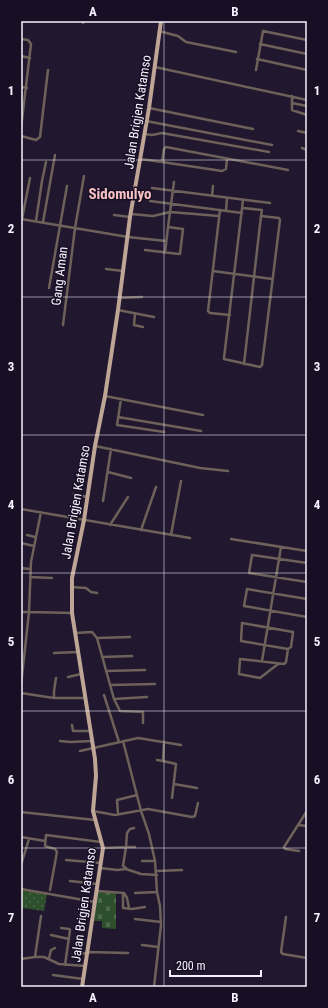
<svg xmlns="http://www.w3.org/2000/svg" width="328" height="1008" font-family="'Roboto Condensed',sans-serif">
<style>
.grass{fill:url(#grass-dots)}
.cemetery{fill:url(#cemetery-stones)}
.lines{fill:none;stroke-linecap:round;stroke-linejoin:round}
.minor{stroke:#6d6159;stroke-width:2.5}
.primary{stroke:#bfa596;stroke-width:4}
.grid{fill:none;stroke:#f5f1fe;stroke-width:1;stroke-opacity:0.55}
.labels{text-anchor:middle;stroke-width:3;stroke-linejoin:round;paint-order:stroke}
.street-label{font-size:13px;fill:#f5f1fe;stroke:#180f25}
.quarter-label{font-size:15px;font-weight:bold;fill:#f6c1c3;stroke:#180f25}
.neatline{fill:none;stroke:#f5f1fe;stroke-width:1.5}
.grid-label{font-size:13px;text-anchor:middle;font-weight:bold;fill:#f5f1fe}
</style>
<defs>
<pattern id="grass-dots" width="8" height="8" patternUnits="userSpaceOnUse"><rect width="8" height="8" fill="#2d4f2b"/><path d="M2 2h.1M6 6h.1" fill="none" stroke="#4c694b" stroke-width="1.8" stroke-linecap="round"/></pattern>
<pattern id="cemetery-stones" width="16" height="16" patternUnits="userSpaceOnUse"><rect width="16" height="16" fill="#2d4f2b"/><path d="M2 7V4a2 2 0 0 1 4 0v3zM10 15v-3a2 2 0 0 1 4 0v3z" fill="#4c694b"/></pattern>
</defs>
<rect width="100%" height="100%" fill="#21182f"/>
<path class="grass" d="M21,889L47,894L44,911L23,908L21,921Z"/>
<path class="cemetery" d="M97,892L116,893V929L102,928V921H94Z"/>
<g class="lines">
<path class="minor" d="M83,23L84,21
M159,31L178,36L186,42L236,52
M21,39L28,40L31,44L21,128
M260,44L307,54
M21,56L30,58
M257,59L307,70
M155,67L307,100
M256,70L263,31L307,40
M21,87L27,88
M292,96V110L307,115
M292,103L307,106
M149,108L253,129
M146,121L272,145
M298,131L307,133
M144,134L152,135L162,133L269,152
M21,136L36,140L40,137L48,70
M302,148L307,150
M140,159L162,162L164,149L166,147L288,170
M162,162L222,171L226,169L227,159
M152,188L270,203
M212,196L213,186
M150,201L242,213
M243,208L262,210L261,216L279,218L280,220L262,365L260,367L224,359V358L243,200
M220,210L208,311L210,313L230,315
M226,211L227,198
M131,214L153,216L170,212L219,216
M114,215L130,217
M21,219L128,237L166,241
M22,219L30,178
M36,221L42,181L46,162
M43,222L55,155
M168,227L174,182
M145,250L179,254H180L183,229L168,227L165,253
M106,269L123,271
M213,271L272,279
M49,288L67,186
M119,298L142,297
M118,310L154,317
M135,314L134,325L143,327
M63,325L75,228L84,176
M244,364L261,216
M105,396L203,415
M121,399L117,425L164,432
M118,417L201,431
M95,446L200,468L228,471
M108,472L131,478
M74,494L87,497
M103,501L111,449
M21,509L190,538
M41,512L31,562L29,612L72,613
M110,525L128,497
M141,530L156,487
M27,535L35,537
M171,535L181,481
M231,539L307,551
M21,543L34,546
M307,563L252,555L249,573L307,582
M21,568L30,569
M30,577L52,578
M71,587L86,588L91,592L97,593
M307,599L247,589L244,606L307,617
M21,612H29L21,685
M75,633L92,632L97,638L114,699L120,711L143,712V723
M97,638L130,637
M54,653L78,652
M102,657L132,656
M262,661L281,547
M278,664L260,678L239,674L240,659L284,664L286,662L288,649L241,641L242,623L293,632L291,647L288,649
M106,671L145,670
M68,677L81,674
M110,685L155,684
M21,693L54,698H85
M104,695L119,742
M54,698V691L56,678
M114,699L147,697
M72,725L73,731H90
M60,741L70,742L92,741
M123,741L141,811L149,834L155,861
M164,742L163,761L176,764L172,798
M80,751L138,738L181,745
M157,760L163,761
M174,784L197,788
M93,811L115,815L148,809L192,817L195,816L198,803
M21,812L95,820
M118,814L117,800L137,795
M298,825L307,826
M21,837L45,841
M103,848L126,847L127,833L130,829L134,828
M299,851L285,849L284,847L307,811
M66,860L101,863
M142,861H155L157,892
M21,865L29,839
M100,868L117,870L126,869L141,874L157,875
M126,868L123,866L126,847H135
M157,871L182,870
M70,881L97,884
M21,889L95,902
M50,890L57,852L55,849L45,846L46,835L101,842
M97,891L124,893L127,898L129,908
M123,893V908L132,909L145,907
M135,893L157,892L160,906L161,925L154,987
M286,917L281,952L283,954L307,958
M135,919L161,922
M61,928L69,929L70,930L65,965
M51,935L69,939
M142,945L158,947
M87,952L128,953
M72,956H77L79,954L87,953
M35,957L41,916
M49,958L51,950L55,948
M21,959L35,957H44L59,964L85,966
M53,975L83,979"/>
<path class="primary" d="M82,987L103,848L93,811L96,776L95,759L72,613V578L84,520L95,446L105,396L118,310L130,217L149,108L161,21"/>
</g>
<path class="grid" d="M164,21V987M21,160H307M21,297H307M21,435H307M21,573H307M21,711H307M21,848H307"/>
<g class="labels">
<g class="street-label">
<text transform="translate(137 112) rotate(-81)" y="5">Jalan Brigjen Katamso</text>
<text transform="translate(59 276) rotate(-83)" y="5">Gang Aman</text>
<text transform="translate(75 502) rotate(-80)" y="5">Jalan Brigjen Katamso</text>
<text transform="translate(83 905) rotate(-82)" y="5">Jalan Brigjen Katamso</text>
</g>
<g class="quarter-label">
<text x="120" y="199">Sidomulyo</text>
</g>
</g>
<rect width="328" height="1008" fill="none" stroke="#180f25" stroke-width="44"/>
<path d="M170 970v6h91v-6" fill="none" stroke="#f5f1fe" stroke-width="2"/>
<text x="176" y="970" font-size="12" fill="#f5f1fe" stroke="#180f25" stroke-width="3" paint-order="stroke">200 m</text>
<rect x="22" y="22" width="284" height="964" class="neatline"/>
<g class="grid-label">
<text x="93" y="16">A</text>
<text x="235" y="16">B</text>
<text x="11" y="95">1</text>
<text x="317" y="95">1</text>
<text x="11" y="233">2</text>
<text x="317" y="233">2</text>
<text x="11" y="371">3</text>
<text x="317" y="371">3</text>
<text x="11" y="509">4</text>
<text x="317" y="509">4</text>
<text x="11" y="646">5</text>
<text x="317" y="646">5</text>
<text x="11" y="784">6</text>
<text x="317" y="784">6</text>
<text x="11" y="922">7</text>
<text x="317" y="922">7</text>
<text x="93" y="1002">A</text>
<text x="235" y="1002">B</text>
</g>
</svg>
